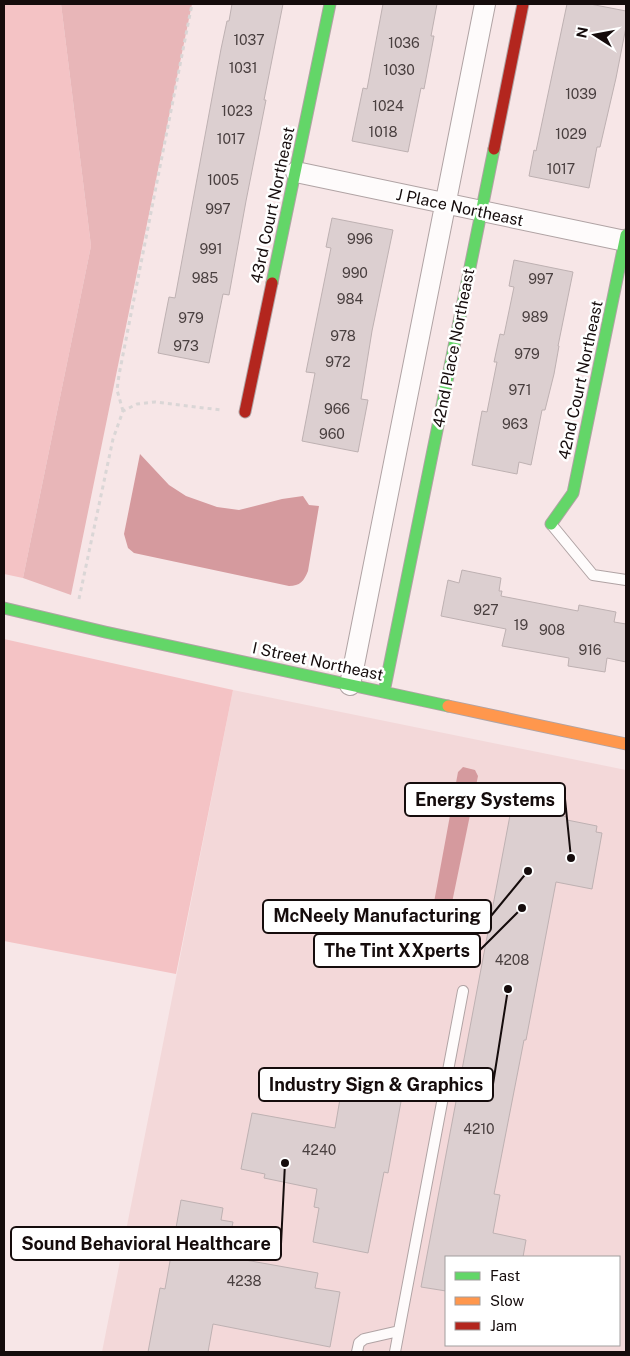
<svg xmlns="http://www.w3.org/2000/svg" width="630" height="1356" font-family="'Public Sans',sans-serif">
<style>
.built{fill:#f3d8d9;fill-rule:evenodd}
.green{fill:#f4c3c5}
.forest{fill:#e8b6b8}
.water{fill:#d59a9e}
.building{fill:#dccfd0;stroke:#beb1b2}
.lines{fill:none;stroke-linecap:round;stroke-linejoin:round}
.lane-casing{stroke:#b0a3a4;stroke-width:12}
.street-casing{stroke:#b0a3a4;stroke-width:22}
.fast-casing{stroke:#b0a3a4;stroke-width:13}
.slow-casing{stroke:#b0a3a4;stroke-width:13}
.jam-casing{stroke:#b0a3a4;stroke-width:13}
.path{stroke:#dad6d6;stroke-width:3;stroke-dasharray:4 4;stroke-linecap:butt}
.lane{stroke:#fefbfb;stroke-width:10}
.street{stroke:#fefbfb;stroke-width:20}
.fast{stroke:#63d668;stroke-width:11}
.slow{stroke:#ff974d;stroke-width:11}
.jam{stroke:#b3261e;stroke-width:11}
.labels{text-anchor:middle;stroke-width:5;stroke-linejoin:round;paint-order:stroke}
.number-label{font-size:14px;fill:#493f3f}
.street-label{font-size:16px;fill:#150c0c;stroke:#fff}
.leader{fill:none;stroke:#150c0c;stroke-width:2}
.callout-dot{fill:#150c0c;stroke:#fff;stroke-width:2}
.callout{fill:#fff;stroke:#150c0c;stroke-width:2}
.callout-label{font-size:18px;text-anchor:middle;font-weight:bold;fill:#150c0c}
</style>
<rect width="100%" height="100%" fill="#f7e6e7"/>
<path class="built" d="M233,690L626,770V1352H102ZM446,1257H619V1345H446Z"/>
<path class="green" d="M4,4H61L91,246L23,578L4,574Z
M4,639L233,690L176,974L4,941Z"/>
<path class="forest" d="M61,4H192L71,595L23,578L91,246Z"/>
<path class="water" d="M140,454L169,485L186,496L217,507L239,510L282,499L303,496L309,505L319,506L308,571C304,581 300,586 289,586L134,553L128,548L124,534Z
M463,767L475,770L478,776L447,927L439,932L433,930L430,924L458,772Z"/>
<path class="building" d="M232,4H283L264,100H266L246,201L229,295L223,294L209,363L158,353L169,297L175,298L221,49L227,21H229Z
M383,4H437L431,36H434L424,89L421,88L408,152L352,141L363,88L367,89Z
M567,4H590L626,11V27L616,78L600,147H597L589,188L529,176L534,150L536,151Z
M332,218L393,230L372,331L361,399L368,400L358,452L302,441L315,373L306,372L331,248L326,247Z
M514,260L573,272L558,346H559L554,374L545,410H542L531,465L519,462L517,474L472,465L482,411L487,412L497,362H494L500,334L504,335L514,287L509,286Z
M462,570L501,578L499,591H502L501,596L578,611L579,605L616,612L614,622L626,624V662L607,658L605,672L568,666L569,658L502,646L506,629L441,616L448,580L459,583Z
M511,810L539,815L540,812L567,817V820L597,826L596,832L602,833L592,889L556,882L526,1040H524L494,1194L500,1195L493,1233L526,1240L523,1257H446V1291L421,1287Z
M358,1076L404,1085L388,1173L384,1172L368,1253L313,1242L319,1208L314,1207L317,1189L264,1178L265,1174L241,1169L252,1113L335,1128L341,1093L354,1096Z
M181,1200L223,1208L221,1220L233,1222L229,1242L237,1243L234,1258L318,1273L315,1288L340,1292L330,1347L213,1324L208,1352H148L160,1288L165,1289Z"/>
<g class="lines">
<g class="lane-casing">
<path id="lane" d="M551,524L593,575L626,580
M357,1352L359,1343L364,1339L399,1331
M395,1352L463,991"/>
</g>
<g class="street-casing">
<path id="street" d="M296,172L625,241
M350,685L485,4"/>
</g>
<g class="fast-casing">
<path id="fast" d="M272,283L330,4
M551,524L573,493L626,235
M4,608L105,632L448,706
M384,692L494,149"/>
</g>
<g class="slow-casing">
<path id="slow" d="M448,706L626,744"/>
</g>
<g class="jam-casing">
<path id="jam" d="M494,149L523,4
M245,412L272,283"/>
</g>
<path class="path" d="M123,411L117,390L119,375L192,4
M79,599L113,439L123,411L137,404L155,402L221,410"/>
<use href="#lane" class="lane"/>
<use href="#street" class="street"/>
<use href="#fast" class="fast"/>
<use href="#slow" class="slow"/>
<use href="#jam" class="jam"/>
</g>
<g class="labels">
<g class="number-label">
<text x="249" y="45">1037</text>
<text x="404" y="48">1036</text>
<text x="243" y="73">1031</text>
<text x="399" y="75">1030</text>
<text x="581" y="99">1039</text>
<text x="388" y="111">1024</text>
<text x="237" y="116">1023</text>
<text x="383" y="137">1018</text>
<text x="571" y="139">1029</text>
<text x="231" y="144">1017</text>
<text x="561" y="174">1017</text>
<text x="223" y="185">1005</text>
<text x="218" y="214">997</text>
<text x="360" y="244">996</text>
<text x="211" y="254">991</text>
<text x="355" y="278">990</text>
<text x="205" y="283">985</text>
<text x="541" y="284">997</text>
<text x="350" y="304">984</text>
<text x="535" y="322">989</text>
<text x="191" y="323">979</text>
<text x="343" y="341">978</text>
<text x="186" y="351">973</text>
<text x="527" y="359">979</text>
<text x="338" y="367">972</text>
<text x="520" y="395">971</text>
<text x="337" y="414">966</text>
<text x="515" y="429">963</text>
<text x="332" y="439">960</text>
<text x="486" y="615">927</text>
<text x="521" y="630">19</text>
<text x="552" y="635">908</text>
<text x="590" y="655">916</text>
<text x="512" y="965">4208</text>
<text x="479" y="1134">4210</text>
<text x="319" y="1155">4240</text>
<text x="244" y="1286">4238</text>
</g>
<g class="street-label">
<text transform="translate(272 205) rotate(-78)" y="6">43rd Court Northeast</text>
<text transform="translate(460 207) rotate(12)" y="6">J Place Northeast</text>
<text transform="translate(453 348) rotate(-79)" y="6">42nd Place Northeast</text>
<text transform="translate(580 380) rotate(-78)" y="6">42nd Court Northeast</text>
<text transform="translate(318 661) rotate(12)" y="6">I Street Northeast</text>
</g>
</g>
<path class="leader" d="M571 858L565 799M528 871L491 916M522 908L480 950M508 989L493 1084M285 1163L281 1244"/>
<g class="callout-dot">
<circle cx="571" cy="858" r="5"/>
<circle cx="528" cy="871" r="5"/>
<circle cx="522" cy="908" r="5"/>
<circle cx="508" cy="989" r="5"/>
<circle cx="285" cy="1163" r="5"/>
</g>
<g class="callout">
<rect x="405" y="783" width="160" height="33" rx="5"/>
<rect x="263" y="900" width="228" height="33" rx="5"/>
<rect x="314" y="934" width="166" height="33" rx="5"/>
<rect x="259" y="1068" width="234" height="33" rx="5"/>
<rect x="11" y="1227" width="270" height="33" rx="5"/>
</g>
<g class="callout-label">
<text x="485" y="806">Energy Systems</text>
<text x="377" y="922">McNeely Manufacturing</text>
<text x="397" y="957">The Tint XXperts</text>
<text x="376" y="1091">Industry Sign &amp; Graphics</text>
<text x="146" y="1250">Sound Behavioral Healthcare</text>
</g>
<rect width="630" height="1356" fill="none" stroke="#150c0c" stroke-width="10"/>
<rect x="445" y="1256" width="175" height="90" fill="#ffffff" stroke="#a19e9e"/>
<rect x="455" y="1272" width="25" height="8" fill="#63d668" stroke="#a19e9e"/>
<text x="490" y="1281" font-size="15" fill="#150c0c">Fast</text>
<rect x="455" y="1297" width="25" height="8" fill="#ff974d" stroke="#a19e9e"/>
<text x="490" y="1306" font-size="15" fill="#150c0c">Slow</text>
<rect x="455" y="1322" width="25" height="8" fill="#b3261e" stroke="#a19e9e"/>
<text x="490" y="1331" font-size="15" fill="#150c0c">Jam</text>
<g transform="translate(595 35) rotate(281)" stroke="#ffffff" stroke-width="4" paint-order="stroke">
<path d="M0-4L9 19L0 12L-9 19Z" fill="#150c0c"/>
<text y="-8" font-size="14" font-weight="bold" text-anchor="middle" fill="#150c0c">N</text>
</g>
</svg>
